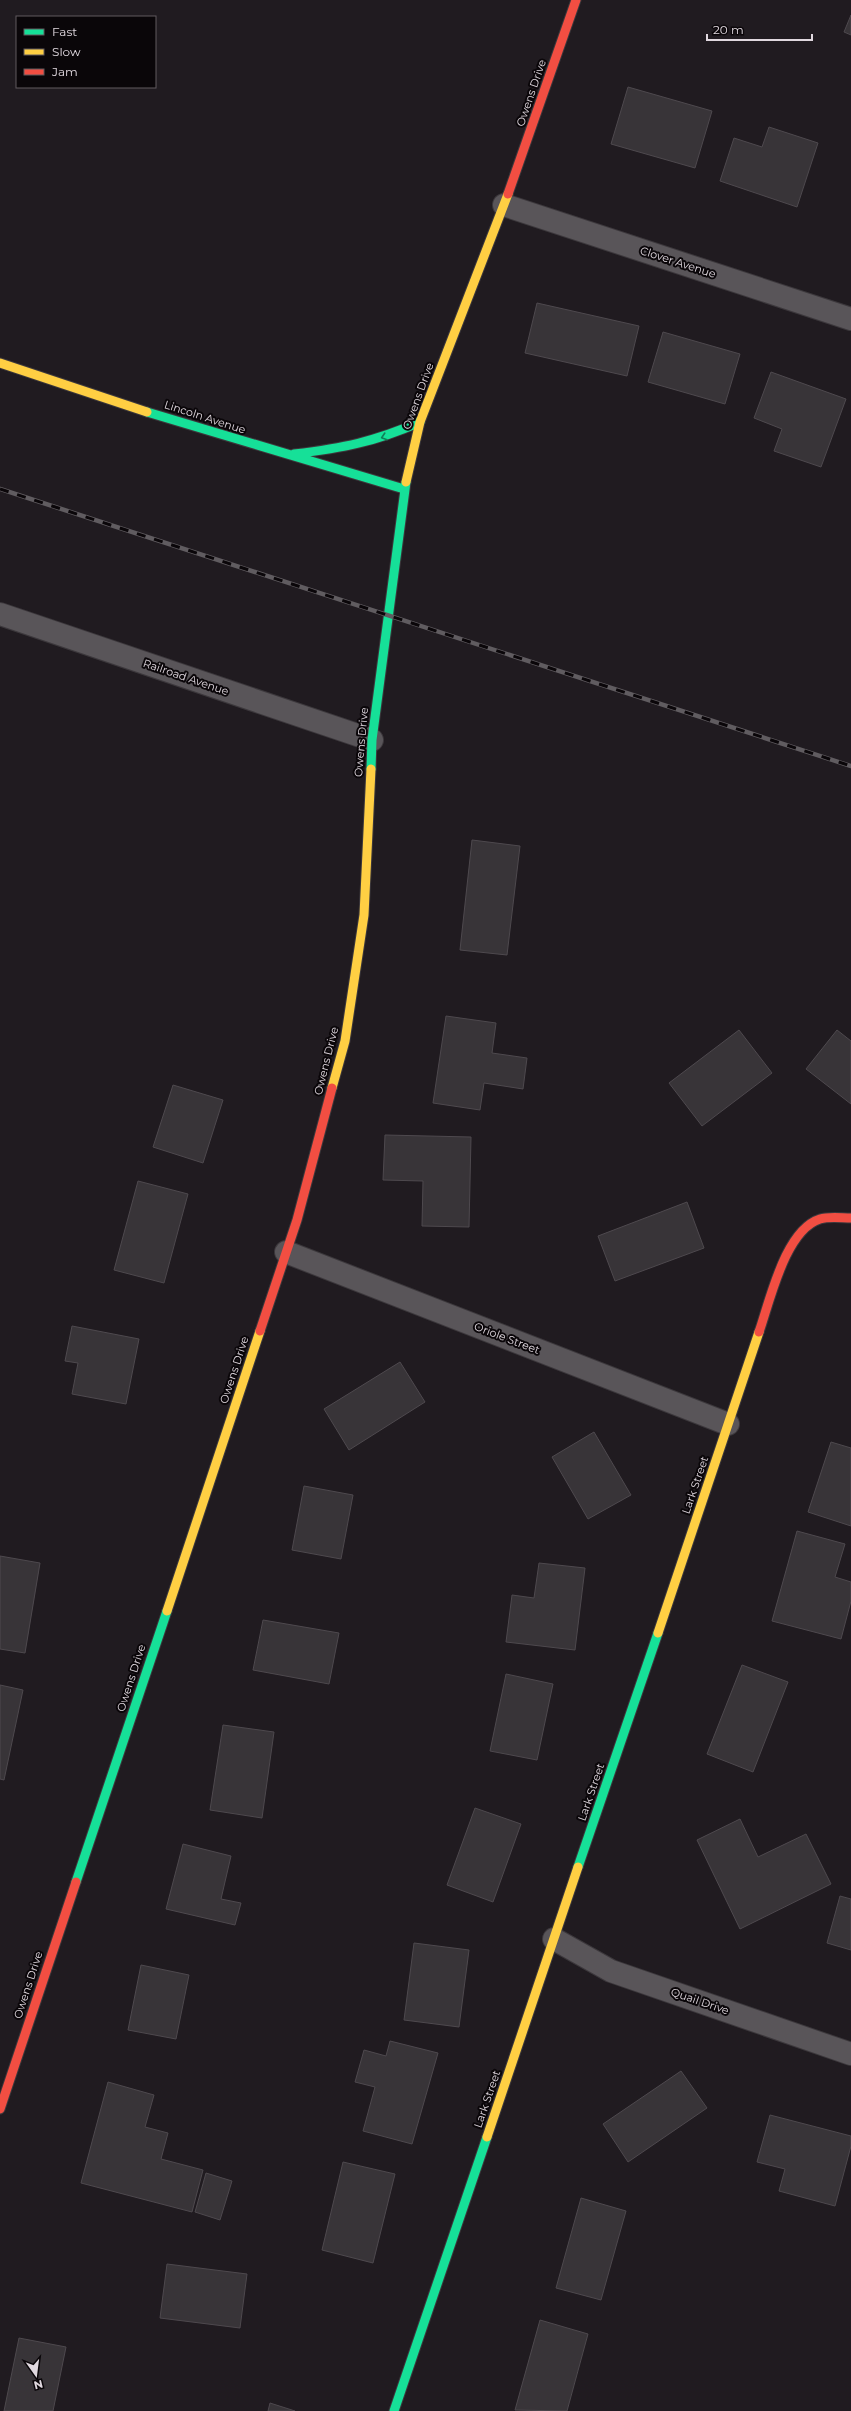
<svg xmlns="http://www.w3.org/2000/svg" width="851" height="2411" font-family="Montserrat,sans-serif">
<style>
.building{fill:#383438;stroke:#4e494e}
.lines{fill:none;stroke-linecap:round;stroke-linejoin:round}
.street-casing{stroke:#3c383c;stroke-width:24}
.fast-casing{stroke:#3c383c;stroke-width:11}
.slow-casing{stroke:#3c383c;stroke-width:11}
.jam-casing{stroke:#3c383c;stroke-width:11}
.street{stroke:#595559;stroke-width:22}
.fast{stroke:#16e098;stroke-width:9}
.slow{stroke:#ffcf43;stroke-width:9}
.jam{stroke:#f24e42;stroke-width:9}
.rail-casing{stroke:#605c60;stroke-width:4.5}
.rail{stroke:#0a0609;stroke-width:3;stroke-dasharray:9;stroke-linecap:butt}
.oneway{stroke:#117e58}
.labels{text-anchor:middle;stroke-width:4;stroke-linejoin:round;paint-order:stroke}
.street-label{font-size:11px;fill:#e0d8df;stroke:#0a0609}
</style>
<rect width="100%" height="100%" fill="#201b20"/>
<path class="building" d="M851,15V35L844,32Z
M628,87L712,111L695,168L611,144Z
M769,127L818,143L797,207L720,181L734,138L762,147Z
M537,303L639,326L627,376L525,353Z
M663,332L740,354L725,404L648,382Z
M771,372L846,399L821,467L774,451L782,429L754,418Z
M472,840L520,846L507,955L460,950Z
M446,1016L496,1023L492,1053L527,1058L523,1089L484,1083L480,1110L433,1103Z
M739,1030L772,1073L702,1126L669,1083Z
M837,1030L851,1041V1104L806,1069Z
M173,1085L223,1100L203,1163L153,1147Z
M385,1135L471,1137L469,1227L422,1226L423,1181L383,1180Z
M138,1181L188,1194L164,1283L114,1270Z
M687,1202L704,1248L615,1281L598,1236Z
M72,1326L139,1339L126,1404L72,1394L78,1363L65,1361Z
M400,1362L425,1402L349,1450L324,1409Z
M594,1432L631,1495L588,1519L552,1457Z
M831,1442L851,1448V1526L808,1512Z
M304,1486L353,1495L341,1559L292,1550Z
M797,1531L845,1544L835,1577L851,1582V1601L841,1639L772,1621Z
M0,1556L40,1563L25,1653L0,1649Z
M539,1563L585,1568L575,1650L506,1642L512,1595L534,1598Z
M263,1620L339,1633L329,1684L253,1670Z
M742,1665L788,1682L753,1772L707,1754Z
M506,1674L553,1684L537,1760L490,1751Z
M0,1685L23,1690L4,1780L0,1779Z
M223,1725L274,1732L262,1818L210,1810Z
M475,1808L521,1824L493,1902L447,1885Z
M740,1819L758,1857L806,1834L831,1884L740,1929L697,1840Z
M183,1844L231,1856L221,1899L241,1903L235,1925L166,1909Z
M840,1896L851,1899V1950L827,1943Z
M414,1943L469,1950L459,2027L404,2020Z
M141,1965L189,1975L176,2039L128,2030Z
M390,2041L438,2053L412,2144L363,2131L375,2087L355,2082L364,2050L386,2056Z
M681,2071L707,2108L628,2162L603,2124Z
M108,2082L154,2095L145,2127L168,2133L161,2159L203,2170L192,2212L81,2183Z
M770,2115L851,2136V2146L835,2206L779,2191L785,2169L757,2162Z
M343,2162L395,2174L373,2263L322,2250Z
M206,2173L232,2181L220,2220L195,2212Z
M581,2198L626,2211L601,2300L556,2288Z
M167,2264L247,2274L240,2328L160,2318Z
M540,2320L588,2334L567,2411L515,2410Z
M19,2338L66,2347L53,2411H4Z
M270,2403L295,2411H268Z"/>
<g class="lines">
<g class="street-casing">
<path id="street" d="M504,205L851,319
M0,614L372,740
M286,1252L728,1424
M554,1939L611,1971L851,2054"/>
</g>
<g class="fast-casing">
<path id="fast" d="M147,412L404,489
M294,454C343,448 374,442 420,422
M371,769L372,740L406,482
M578,1867L658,1633
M76,1882L167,1611
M394,2411L487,2137"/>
</g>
<g class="slow-casing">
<path id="slow" d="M0,363L147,412
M406,482L420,422L508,194
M332,1088L345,1041L364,915L371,769
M167,1611L260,1331
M658,1633L759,1332
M487,2137L578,1867"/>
</g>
<g class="jam-casing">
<path id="jam" d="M508,194L576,0
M260,1331L297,1220L332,1088
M759,1332C770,1301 785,1230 820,1219C829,1216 842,1218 851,1218
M0,2109L76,1882"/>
</g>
<use href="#street" class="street"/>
<use href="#fast" class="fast"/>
<use href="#slow" class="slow"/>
<use href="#jam" class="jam"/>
<g class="rail-casing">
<path id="rail" d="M0,489L851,766"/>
</g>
<use href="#rail" class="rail"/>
</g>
<defs><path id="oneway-chevron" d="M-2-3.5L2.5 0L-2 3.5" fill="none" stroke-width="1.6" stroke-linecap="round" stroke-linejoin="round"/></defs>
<use class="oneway" href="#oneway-chevron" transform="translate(384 437) rotate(162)"/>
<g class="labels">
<g class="street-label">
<text transform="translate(531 93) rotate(-71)" y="4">Owens Drive</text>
<text transform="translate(678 262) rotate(18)" y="4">Clover Avenue</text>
<text transform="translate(418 396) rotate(-70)" y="4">Owens Drive</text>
<text transform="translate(205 417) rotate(18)" y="4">Lincoln Avenue</text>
<text transform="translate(186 677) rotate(19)" y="4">Railroad Avenue</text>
<text transform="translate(361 742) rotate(-85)" y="4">Owens Drive</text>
<text transform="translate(326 1061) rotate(-76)" y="4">Owens Drive</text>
<text transform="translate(507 1338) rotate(21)" y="4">Oriole Street</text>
<text transform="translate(234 1370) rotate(-72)" y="4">Owens Drive</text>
<text transform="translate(695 1485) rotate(-71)" y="4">Lark Street</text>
<text transform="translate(131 1678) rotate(-72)" y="4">Owens Drive</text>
<text transform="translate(591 1792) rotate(-71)" y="4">Lark Street</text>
<text transform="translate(28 1985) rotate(-72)" y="4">Owens Drive</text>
<text transform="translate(700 2001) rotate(19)" y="4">Quail Drive</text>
<text transform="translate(487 2099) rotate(-71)" y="4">Lark Street</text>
</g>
</g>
<rect x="16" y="16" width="140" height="72" fill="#0a0609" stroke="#605a5f"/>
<rect x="24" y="29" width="20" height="6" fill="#16e098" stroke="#605a5f"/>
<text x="52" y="36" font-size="12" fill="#e0d8df">Fast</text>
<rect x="24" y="49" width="20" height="6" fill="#ffcf43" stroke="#605a5f"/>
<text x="52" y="56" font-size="12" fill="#e0d8df">Slow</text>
<rect x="24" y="69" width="20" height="6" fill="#f24e42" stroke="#605a5f"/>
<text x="52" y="76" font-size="12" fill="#e0d8df">Jam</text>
<g transform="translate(36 2375) rotate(166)" stroke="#0a0609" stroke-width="3" paint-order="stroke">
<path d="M0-3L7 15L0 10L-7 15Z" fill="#e0d8df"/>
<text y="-6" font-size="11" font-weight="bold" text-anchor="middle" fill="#e0d8df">N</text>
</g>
<path d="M707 34v6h105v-6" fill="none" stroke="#e0d8df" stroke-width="2"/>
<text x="713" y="34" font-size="12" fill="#e0d8df" stroke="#0a0609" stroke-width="3" paint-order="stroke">20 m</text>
</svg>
